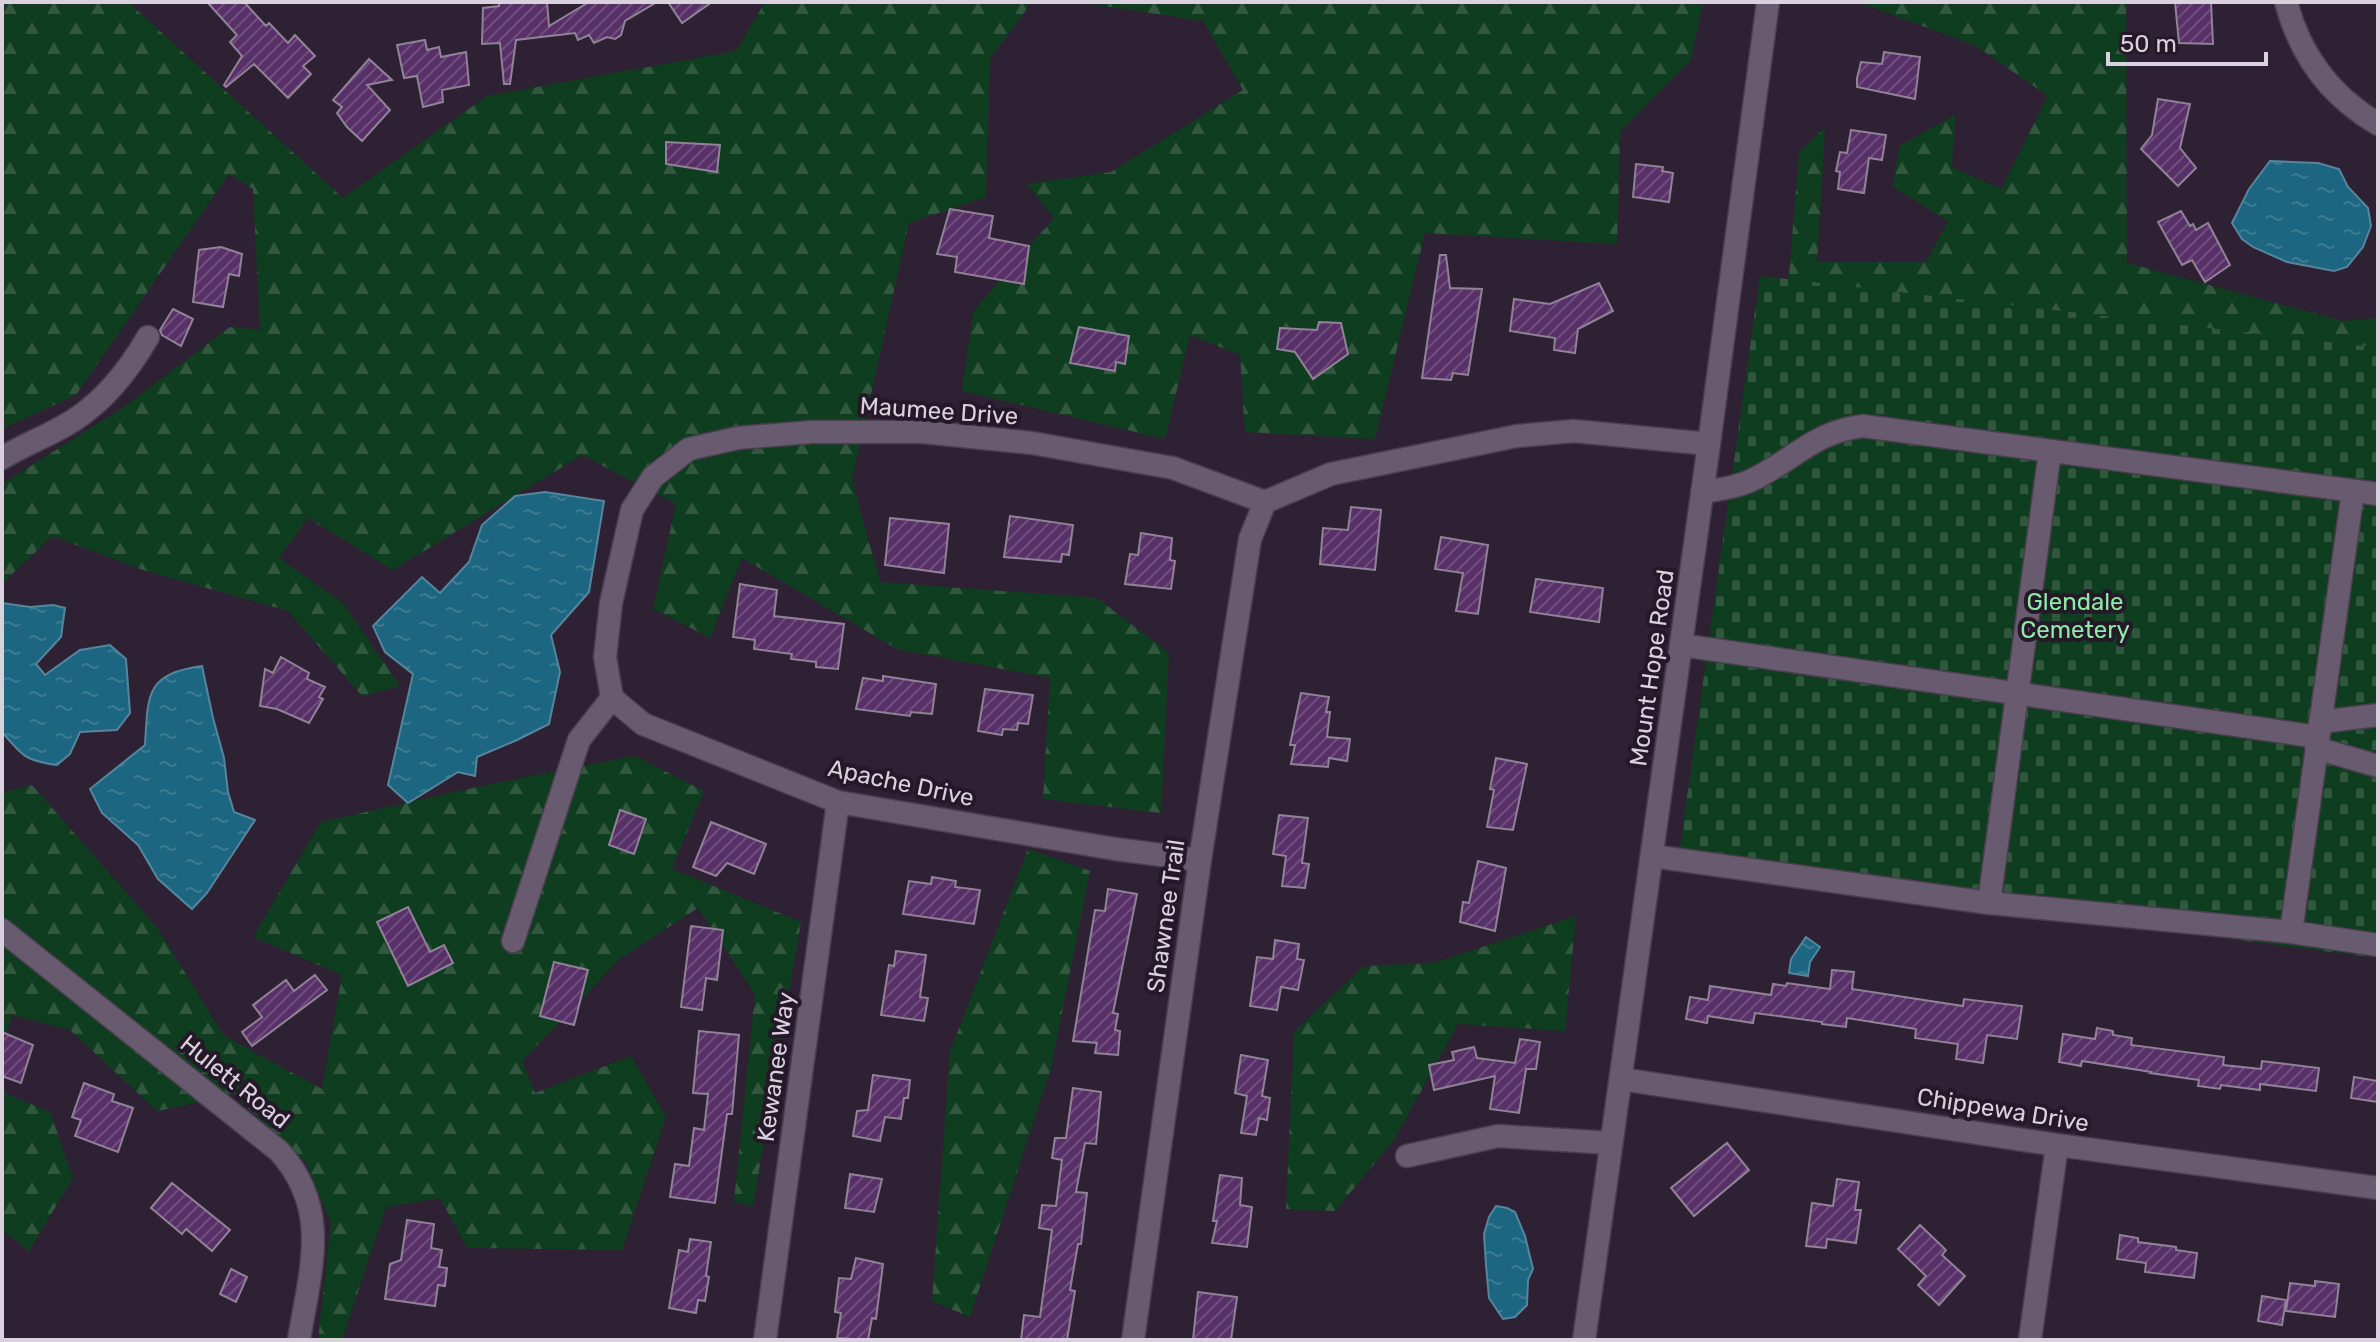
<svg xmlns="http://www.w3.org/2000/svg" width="2380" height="1342" font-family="Rubik,sans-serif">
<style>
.forest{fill:url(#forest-firs)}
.cemetery{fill:url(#cemetery-stones)}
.water{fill:url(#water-ripples);stroke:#55869d;stroke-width:2}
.building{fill:url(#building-hatch);stroke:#918298;stroke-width:2}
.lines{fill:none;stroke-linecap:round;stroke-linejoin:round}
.minor-casing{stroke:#493e4d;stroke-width:25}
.minor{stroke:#685a6f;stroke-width:22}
.labels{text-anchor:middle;stroke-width:8;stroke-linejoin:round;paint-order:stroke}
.street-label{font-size:24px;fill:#d9d1dd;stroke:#241829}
.park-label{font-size:24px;fill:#8eeba6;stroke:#241829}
</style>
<defs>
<pattern id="forest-firs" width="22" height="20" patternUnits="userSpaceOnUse" patternTransform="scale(2)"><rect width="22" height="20" fill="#0f3d1f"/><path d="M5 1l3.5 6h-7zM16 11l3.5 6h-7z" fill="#31583f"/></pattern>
<pattern id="cemetery-stones" width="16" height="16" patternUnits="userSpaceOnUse" patternTransform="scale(2)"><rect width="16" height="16" fill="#0f3d1f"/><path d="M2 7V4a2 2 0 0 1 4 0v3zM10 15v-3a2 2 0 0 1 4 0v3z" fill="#31583f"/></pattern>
<pattern id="water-ripples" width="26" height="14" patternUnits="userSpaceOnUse" patternTransform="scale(2)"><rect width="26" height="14" fill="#1d6681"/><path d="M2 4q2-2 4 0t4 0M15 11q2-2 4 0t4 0" fill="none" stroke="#3d7b92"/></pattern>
<pattern id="building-hatch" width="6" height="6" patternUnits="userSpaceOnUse" patternTransform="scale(2)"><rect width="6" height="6" fill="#583068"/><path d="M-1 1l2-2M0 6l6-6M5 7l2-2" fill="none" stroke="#6f4d7d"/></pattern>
</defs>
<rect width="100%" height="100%" fill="#2e2133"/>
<path class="forest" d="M2,2H128L343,198L487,96L736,51L765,2H1032L990,59L986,197L909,223L852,480L880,582L1097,598L1169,653L1161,813L1043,799L1050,678L897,649L742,558L710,638L653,609L676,504L582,455L393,570L308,518L279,558L343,603L400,686L362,696L288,611L143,570L52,536L2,584V484L124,407L230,327L260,330L253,189L229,174L76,395L2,429Z
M1078,2H1703L1691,60L1620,132L1617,244L1425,233L1375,439L1245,432L1240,355L1190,335L1165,439L962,391L973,312L1054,218L1027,184L1111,172L1243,90L1203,21Z
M1858,2H2126L2127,263L2343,321L2378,318V413L1781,372L1799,153L1825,127L1817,262H1926L1948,221L1893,187L1899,146L1955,115L1952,167L2001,189L2048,96L1976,46Z
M635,756L704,791L672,869L801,922L753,1206L734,1202L755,994L698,908L621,958L522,1061L535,1093L631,1056L666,1117L622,1250L467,1248L440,1198L386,1207L342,1340H318L331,1223L306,1163L234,1095L157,1111L70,1030L12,1015L2,1048V793L32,785L159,930L223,1035L322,1089L342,975L253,937L321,822L500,782Z
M1028,849L1090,871L1051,1068L970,1317L932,1301L950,1052Z
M1576,916L1565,1031L1458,1024L1394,1140L1335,1211L1286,1209L1294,1032L1364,966L1434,963Z
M2,1092L50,1112L73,1178L29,1251L2,1230Z"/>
<path class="cemetery" d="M1760,276L2363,346L2378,344V958L1677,868Z"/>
<path class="water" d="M2270,161L2318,163L2339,169L2348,187L2368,208L2371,226L2363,247L2347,267L2334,271L2287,262L2253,247L2242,239L2232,223L2249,189Z
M545,492L604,501L589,592L551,635L560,672L549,724L517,740L477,757L475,776L458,772L408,803L388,785L413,674L385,652L373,626L422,577L440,593L469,562L482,525L515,496Z
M2,603L30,607L53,605L65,608L61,637L36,664L45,675L80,650L110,645L126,659L130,713L117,730L80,732L70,754L57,765C26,761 22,756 2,732Z
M202,666L213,718L224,758L228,792L234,812L255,820L207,893L192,909L158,879L138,845L102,813L90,789L145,745C148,695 145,674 202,666Z
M1806,937L1820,947L1810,962L1808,976L1789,973L1791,959Z
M1496,1206L1507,1208L1515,1212L1525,1236L1533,1269L1528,1280L1527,1305L1515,1317L1503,1319L1489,1298L1486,1265L1484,1234L1489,1217Z"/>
<path class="building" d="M207,2H244L266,26L269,23L288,43L295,35L315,56L303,66L311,74L288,98L254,64L226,87L224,85L242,56L230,42L237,35Z
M547,2L549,26L589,2H657L625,21L621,35L615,39L607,37L594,43L589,35L578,40L575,33L516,40L510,84H504L500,43L482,44L483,8L499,6V3Z
M668,2H712L682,23Z
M2175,2H2211L2213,44L2179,43Z
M425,40L427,50L439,47L441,57L466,52L469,85L442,90L443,102L423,107L417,76L404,78L397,45Z
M1884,52L1920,57L1915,99L1857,87V78L1861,62L1882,64Z
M369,59L392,80L367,85L390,110L362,141L347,127L337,113L342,107L333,100Z
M2158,99L2190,104L2180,148L2196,168L2178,186L2141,149L2152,135Z
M1851,130L1886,135L1882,160L1869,158L1864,193L1838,189L1840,172L1836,171L1840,152L1847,153Z
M666,142L720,145L717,172L666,164Z
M1636,164L1663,167L1662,171L1673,173L1669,202L1633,197Z
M950,209L993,216L989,238L1029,246L1024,284L955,272L957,257L937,254Z
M2181,211L2190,226L2193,224L2196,230L2208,223L2230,265L2205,282L2192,260L2182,265L2158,222Z
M221,247L242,254L239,276L229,274L223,307L193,302L199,250Z
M1440,255H1446L1450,288L1482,289L1468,375L1453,373L1451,380L1422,378Z
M1599,283L1613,311L1578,329L1575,353L1554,350L1555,338L1510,331L1514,299L1550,304Z
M173,309L193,319L181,346L162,335L160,330Z
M1319,322L1341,323L1348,354L1313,379L1295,352L1277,349L1280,328L1317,330Z
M1079,327L1129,336L1125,364L1116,362L1115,371L1070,363Z
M1351,507L1381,510L1375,570L1320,564L1323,528L1348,530Z
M1010,516L1073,525L1069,555L1062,554L1061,562L1004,557Z
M890,518L949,524L944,573L885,565Z
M1141,533L1172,538L1170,560L1175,561L1171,589L1125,584L1130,554L1138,555Z
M1441,537L1488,545L1478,614L1456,611L1463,573L1435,569Z
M1536,579L1603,588L1599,622L1530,612Z
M740,584L777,590L774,616L844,624L838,669L816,667V662L791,659L792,654L754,649L755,640L733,637Z
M281,657L309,673L307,679L325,687L319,697L323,699L309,723L277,709L260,706L265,669L273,673Z
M883,676L936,684L932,714L911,712L910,716L856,709L863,678L883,681Z
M985,689L1033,695L1028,724L1018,723L1017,730L1003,729L1002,735L978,731Z
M1301,693L1329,697L1326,712H1330L1327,737L1350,739L1347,761L1329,758L1328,767L1291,764L1295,745H1290Z
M1496,758L1527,764L1513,830L1487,827L1494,790L1490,789Z
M620,810L646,819L634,854L609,845Z
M1279,815L1308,818L1302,863L1309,864L1305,888L1282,886L1286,856L1273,854Z
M711,822L766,844L754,874L727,863L716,876L693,867Z
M1478,861L1506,868L1495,931L1460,922L1463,902L1469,903Z
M932,877L956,881L955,887L980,890L974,924L903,914L909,881L931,884Z
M1108,889L1137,894L1113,1013L1118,1014L1115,1030L1120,1031L1118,1055L1095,1053L1097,1043L1073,1041L1095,910L1105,911Z
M408,907L430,952L444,945L453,963L408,986L377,922Z
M691,926L723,930L717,980L706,978L702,1010L681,1007Z
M1275,940L1299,944L1297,959L1304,960L1298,990L1281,987L1277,1010L1250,1006L1257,957L1273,959Z
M896,951L926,955L920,997L928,998L924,1021L881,1015L889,965L894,966Z
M554,962L588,970L574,1025L540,1016Z
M1832,970L1854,972L1852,989L1963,1006L1964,999L2022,1006L2017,1039L1987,1035L1983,1063L1956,1059L1958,1044L1915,1038L1916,1029L1847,1018L1846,1027L1822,1024V1022L1755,1013L1753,1023L1708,1016L1707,1023L1686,1019L1690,997L1708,1000L1710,986L1771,995L1773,984L1786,986L1787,983L1830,989Z
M315,975L327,990L252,1046L242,1032L262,1017L253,1005L286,980L294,991Z
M2097,1028L2113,1031V1035L2132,1038L2131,1045L2224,1057L2223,1065L2261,1069L2262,1061L2319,1068L2316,1091L2260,1084V1090L2221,1085L2220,1089L2198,1086L2199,1080L2150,1073L2151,1072L2082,1061L2081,1066L2059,1062L2063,1034L2095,1039Z
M699,1031L739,1035L732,1114H727L715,1203L670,1197L675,1164L689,1166L694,1128L704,1130L708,1094L693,1093Z
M2,1032L33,1045L21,1083L2,1076Z
M1520,1039L1540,1042L1536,1069H1526L1519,1113L1490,1109L1495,1076L1434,1090L1429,1065L1454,1060L1452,1052L1474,1047L1477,1058L1515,1063Z
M1241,1055L1268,1060L1262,1096L1270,1098L1267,1120L1259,1118L1256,1135L1241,1133L1247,1096L1235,1093Z
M873,1075L910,1080L908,1098H904L901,1119L885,1117L880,1141L853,1136L857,1111L868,1110Z
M2354,1077L2378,1081V1102L2351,1098Z
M84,1083L114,1094L112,1101L133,1108L118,1152L75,1136L81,1120L72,1117Z
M1073,1088L1101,1092L1096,1144L1085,1143L1076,1192L1087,1193L1081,1244H1078L1070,1290L1075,1291L1067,1340H1021L1024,1315L1040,1317L1052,1230L1039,1228L1042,1205L1056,1206L1062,1160L1052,1158L1055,1138H1066Z
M1727,1143L1749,1170L1694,1216L1671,1188Z
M850,1174L882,1179L874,1212L845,1208Z
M1220,1175L1242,1178L1240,1205L1252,1207L1247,1247L1212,1243L1217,1221H1213Z
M1837,1179L1859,1182L1855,1210H1861L1856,1243L1827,1239L1826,1248L1806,1246L1812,1203L1833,1206Z
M172,1183L230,1230L212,1251L186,1229L182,1234L151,1208Z
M407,1220L434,1224L431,1248L442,1250L439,1267L447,1268L445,1286L438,1285L435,1306L385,1299L390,1264L401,1260Z
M1920,1225L1946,1250L1942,1255L1965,1276L1939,1305L1918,1285L1926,1276L1898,1249Z
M2120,1235L2138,1238V1242L2176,1247V1250L2197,1253L2194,1278L2145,1272L2146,1263L2117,1259Z
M690,1239L711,1242L706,1276L709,1277L705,1301L698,1300L696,1313L669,1308L679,1250L688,1252Z
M856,1258L883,1264L876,1319L872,1318L868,1340L837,1338L841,1313L835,1312L839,1278L851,1279Z
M231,1269L247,1277L236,1302L220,1294Z
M2315,1281L2339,1284L2335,1317L2286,1311L2290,1283L2315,1286Z
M1198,1292L1237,1297L1231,1340H1193Z
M2262,1296L2286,1300L2282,1325L2258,1321Z"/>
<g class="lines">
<g class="minor-casing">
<path id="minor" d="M2286,2C2300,55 2330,96 2378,124
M2,458C25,444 51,435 74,420C105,400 130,368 148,337
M1702,492C1721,489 1739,487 1756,478C1795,458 1817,431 1863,426L2378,494
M1681,645L2318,737
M612,698L643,724L838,802L1115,849L1200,860
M2320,722L2378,715
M2316,748L2378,766
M1652,856L1989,903L2291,932L2378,945
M1989,903L2050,451
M2,930L279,1151C332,1210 310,1270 299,1340
M2291,932L2353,491
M513,941L579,740L612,698L605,657L611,603L632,510L653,477L689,449L738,438L812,432H923L1032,443L1173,468L1265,502L1331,474L1517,436L1574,431L1709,444
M1621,1079L2057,1145L2378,1188
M1407,1156L1498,1136L1611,1143
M765,1340L838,802
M1133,1340L1200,860L1250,539L1265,502
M1584,1340L1709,444L1768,2
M2030,1340L2057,1145"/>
</g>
<use href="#minor" class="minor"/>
</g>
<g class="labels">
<g class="street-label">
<text transform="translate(939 411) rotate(4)" y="8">Maumee Drive</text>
<text transform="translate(1652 668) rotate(-82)" y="8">Mount Hope Road</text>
<text transform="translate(901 783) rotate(12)" y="8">Apache Drive</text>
<text transform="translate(1166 916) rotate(-82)" y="8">Shawnee Trail</text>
<text transform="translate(776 1067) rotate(-82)" y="8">Kewanee Way</text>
<text transform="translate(235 1082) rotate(39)" y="8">Hulett Road</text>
<text transform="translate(2003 1110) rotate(9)" y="8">Chippewa Drive</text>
</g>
<g class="park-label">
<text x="2075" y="610">Glendale<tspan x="2075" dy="28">Cemetery</tspan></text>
</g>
</g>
<rect width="2380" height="1342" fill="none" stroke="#d9d1dd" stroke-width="8"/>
<path d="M2108 52v12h158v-12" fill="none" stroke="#d9d1dd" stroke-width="4"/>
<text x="2120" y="52" font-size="24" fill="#d9d1dd" stroke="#241829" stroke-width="6" paint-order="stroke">50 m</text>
</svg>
